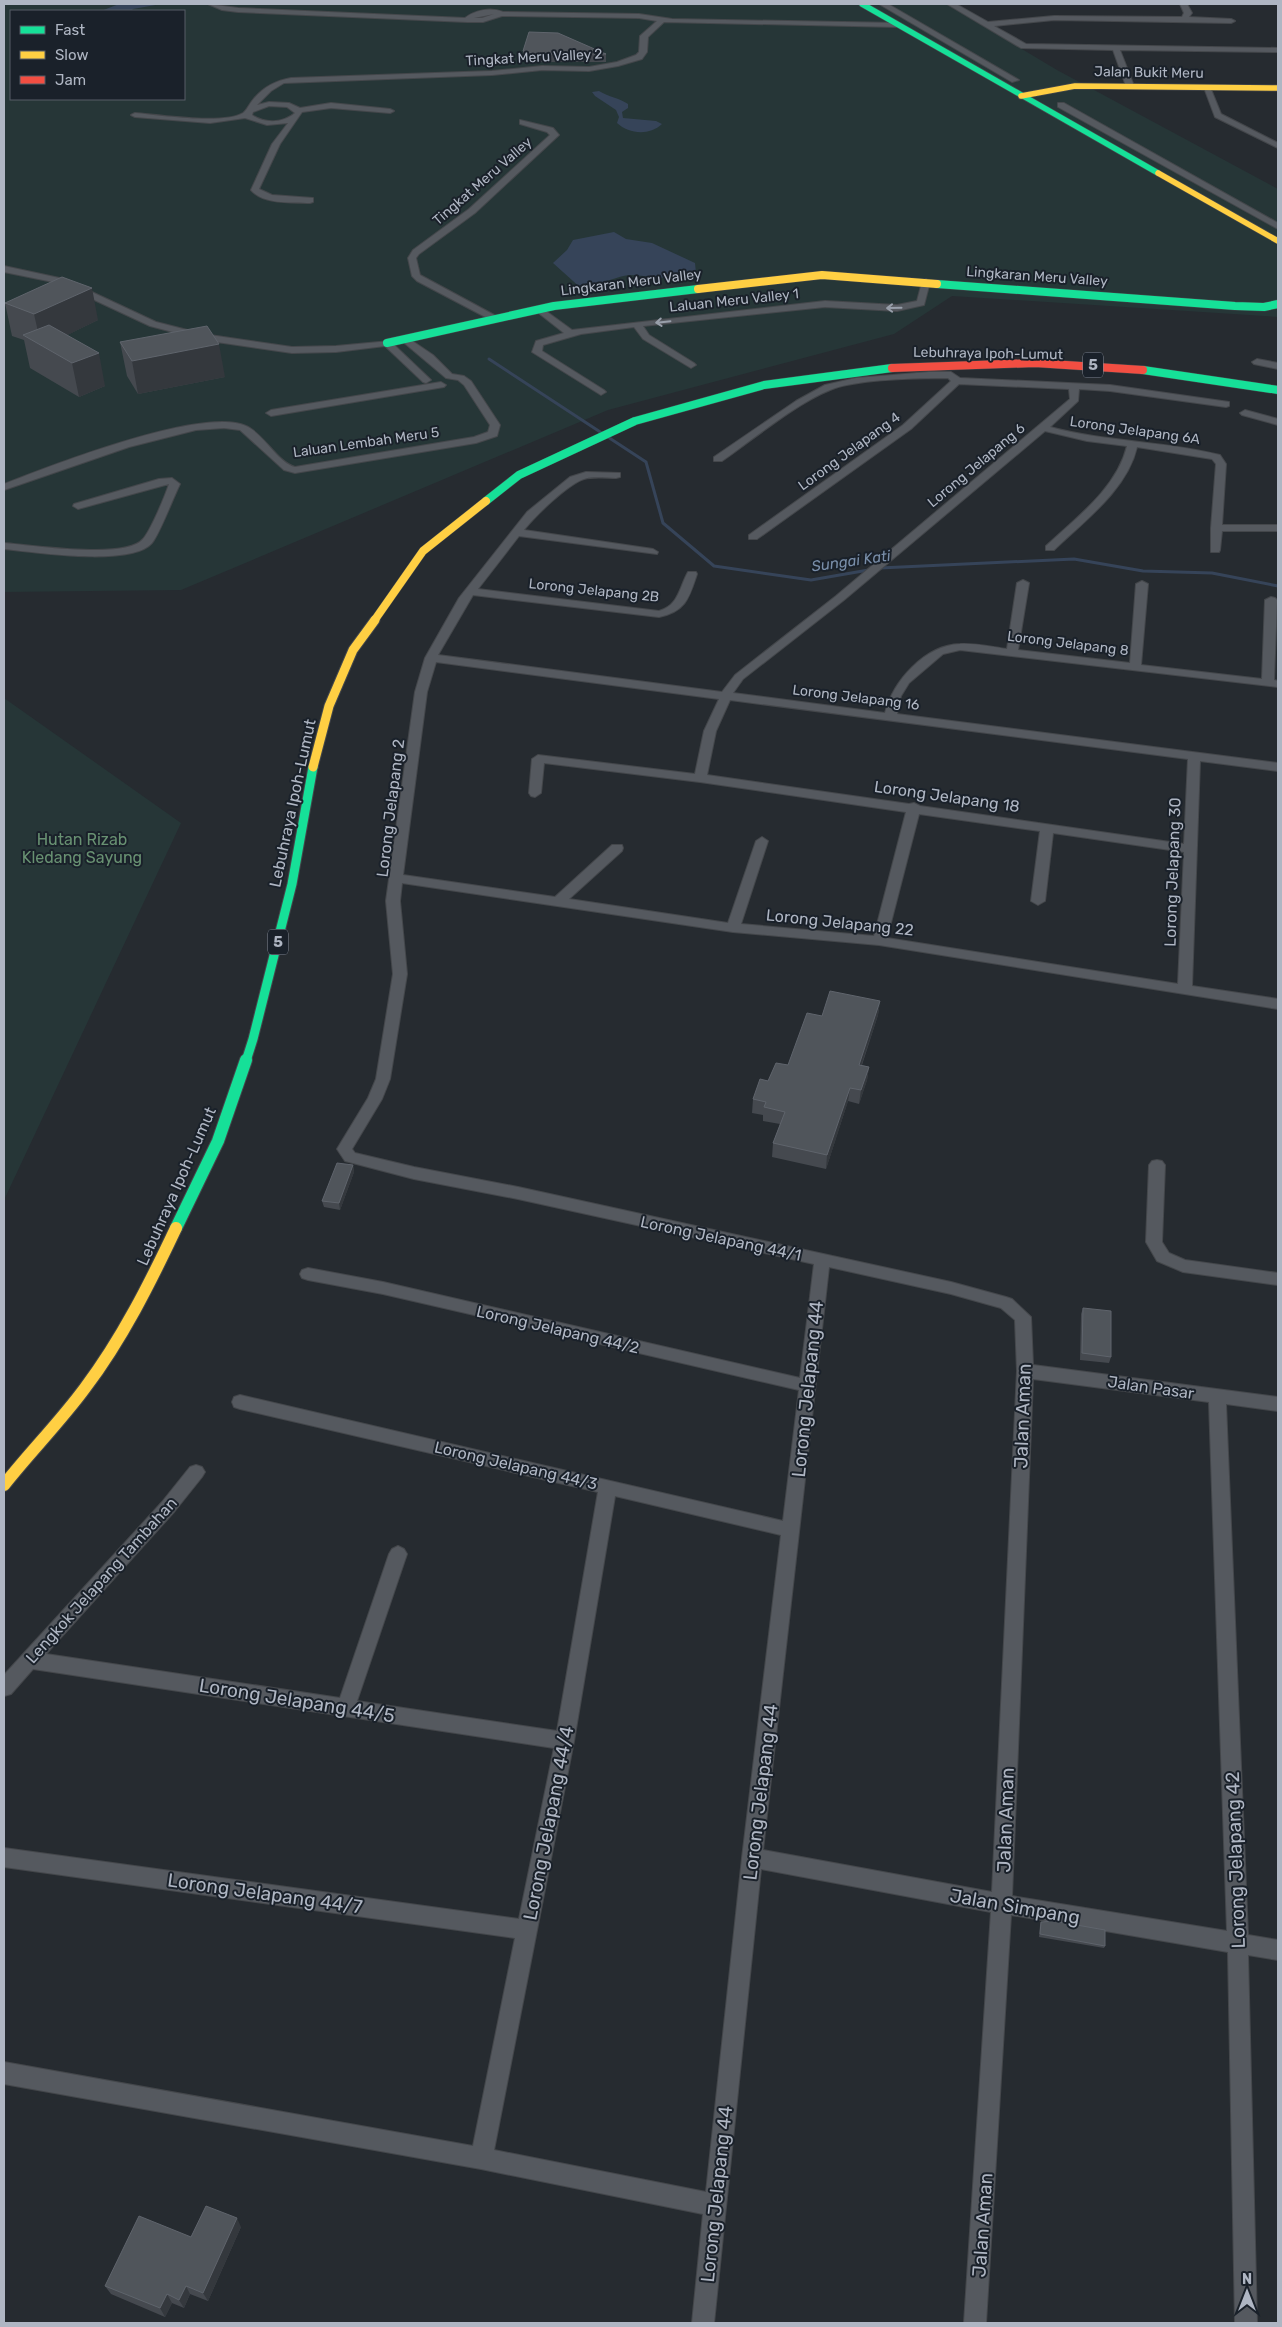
<svg xmlns="http://www.w3.org/2000/svg" width="1282" height="2327" font-family="Rubik,sans-serif">
<style>
.green{fill:#263637;fill-rule:evenodd}
.water{fill:#364459}
.lines{fill:none;stroke-linecap:round;stroke-linejoin:round}
.stream{stroke:#364459;stroke-width:3}
.street-casing{stroke:#44474b;stroke-width:2}
.fast-far3-casing{stroke:#44474b;stroke-width:7}
.fast-far2-casing{stroke:#44474b;stroke-width:9}
.fast-far1-casing{stroke:#44474b;stroke-width:11}
.fast-casing{stroke:#44474b;stroke-width:14}
.slow-far3-casing{stroke:#44474b;stroke-width:7}
.slow-far2-casing{stroke:#44474b;stroke-width:9}
.slow-far1-casing{stroke:#44474b;stroke-width:11}
.slow-casing{stroke:#44474b;stroke-width:14}
.jam-casing{stroke:#44474b;stroke-width:9}
.street{fill:#55595f;fill-rule:evenodd}
.fast-far3{stroke:#16e098;stroke-width:5.5}
.fast-far2{stroke:#16e098;stroke-width:8}
.fast-far1{stroke:#16e098;stroke-width:9}
.fast{stroke:#16e098;stroke-width:12}
.slow-far3{stroke:#ffcf43;stroke-width:5.5}
.slow-far2{stroke:#ffcf43;stroke-width:8}
.slow-far1{stroke:#ffcf43;stroke-width:9}
.slow{stroke:#ffcf43;stroke-width:12}
.jam{stroke:#f24e42;stroke-width:8}
.wall{fill:#45494f}
.shaded-wall{fill:#34383d}
.building{fill:#50555b;stroke:#5f646c}
.oneway{stroke:#989faa}
.labels{text-anchor:middle;stroke-width:4;stroke-linejoin:round;paint-order:stroke}
.far-street-label{font-size:14px;fill:#afb6c3;stroke:#1a212a}
.shield{fill:#1a212a;stroke:#828995;stroke-width:1}
.shield-label{font-size:15px;font-weight:bold;fill:#afb6c3}
.far-water-label{font-size:15px;font-style:italic;fill:#798ea9;stroke:#1a212a}
.street-label{font-size:16px;fill:#afb6c3;stroke:#1a212a}
.park-label{font-size:16px;fill:#689172;stroke:#1a212a}
.near-street-label{font-size:19px;fill:#afb6c3;stroke:#1a212a}
</style>
<rect width="100%" height="100%" fill="#262b30"/>
<path class="green" d="M4,4H946L1057,70L1278,189V317L952,296L894,334L608,410L181,590L4,592ZM11,11H184V99H11Z
M4,698L181,823L4,1200Z"/>
<path class="water" d="M119,4H161L133,9L131,11H101Z
M599,91C609,97 619,98 628,104V108L622,112L623,118L656,121L662,124C649,136 629,134 617,123L619,117L616,110L595,96L592,92Z
M614,232L626,239L652,243L695,263L696,273C674,282 655,276 631,275C619,275 596,286 583,290L553,263L567,250L573,240Z"/>
<g class="lines">
<path class="stream" d="M489,359L646,462L663,523L714,566L811,580L880,568L1074,559L1143,571L1212,573L1278,586"/>
<g class="street-casing">
<path id="street" d="M208,4L238,8L465,18C475,10 491,7 503,12L639,14L672,19L898,23L902,25L898,27L664,22L648,37L647,52L642,59L618,66L589,71L542,70L492,75L284,83L271,91L257,105L269,102L289,103L300,108L331,103L390,109L394,111L390,113L331,108L302,112L280,144L259,189L272,195L313,198V202L310,203C292,202 264,205 251,190L272,144L288,123L267,125L245,118L210,123L135,117L131,115L135,113C159,115 223,125 243,113C246,111 249,105 252,101C262,88 274,81 291,78L492,71L542,66L589,67L617,62L636,55L639,52L640,36L657,21L639,18L502,16L483,22H467L238,12L222,10ZM494,14L482,18H474ZM269,106L287,107L295,113C283,123 265,124 252,115L253,112Z
M879,4H888L1019,80L1012,82Z
M947,4H956L988,22L1054,16L1182,17L1184,13L1180,4H1187L1192,13L1189,17L1231,19L1235,21L1231,23L1054,20L994,26L1026,44L1278,48V52L1120,50L1134,86L1130,88L1126,86L1113,50L1021,48Z
M1203,85L1210,87L1221,114L1278,143V148L1215,117Z
M1058,103H1064L1278,223V229L1058,107Z
M520,120L553,128L559,135L475,213L419,254L416,258L420,275L496,316L498,318L493,321L417,281L412,276L408,258L413,250L469,209L550,135L547,132L520,124Z
M4,266L64,279L156,322L203,334L292,347L336,346L390,341L431,380L426,383L423,382L385,346L336,352L292,353L203,340L150,326L58,283L4,272Z
M926,279L930,282L924,305L897,311L825,307L643,326L649,335L694,363L696,365L691,368L643,339L634,327L581,334L543,345L542,351L604,390L606,392L601,395L532,352L536,341L564,333L536,311V307L539,306L572,330L825,301L897,305L917,301L922,282Z
M405,336L433,355L452,374L464,376L471,381L500,425L497,436L476,443L295,473L284,470L240,430L224,428L196,430L129,447L4,490V484C50,466 203,406 246,426C263,433 277,462 295,467L474,437L488,432L490,425L464,385L458,380L446,378L402,341L400,339Z
M1257,359L1278,363V369L1254,364L1252,362Z
M929,372H951L960,378L1110,385L1229,402V406L1226,407L1110,391L1079,389L1078,401L1050,427C1106,442 1164,441 1220,455L1226,464L1222,525H1278V531H1222L1220,550L1219,552H1211V528L1216,464L1212,459L1137,447C1127,490 1084,521 1054,550H1046V546C1076,518 1117,488 1127,446L1087,441L1045,431L844,600L743,679L733,693L885,713C893,681 925,645 960,644C975,643 992,647 1007,649L1017,583L1023,580L1029,583L1018,650L1130,663L1136,584L1142,581L1148,584L1141,665L1262,679L1265,600L1271,597L1275,598L1277,600L1274,680L1278,681V687L960,650L943,654L909,683L901,696L897,714L1278,763V771L1200,761L1192,986L1278,999V1009L879,945L733,932L402,883L400,901L407,974L390,1079L382,1099L352,1149L355,1153L414,1167L518,1187L951,1282L1006,1297L1012,1299L1031,1317L1033,1365L1278,1397V1411L1226,1404L1248,1935L1278,1940V1960L1248,1955L1257,2323H1235L1228,1952L1011,1915L986,2323H964L991,1912L761,1869L714,2323H692L703,2214L481,2169L4,2084V2062L473,2146L515,1938L4,1867V1848L519,1919L554,1748L33,1669L11,1694L4,1696V1675L162,1502L190,1467L196,1465L202,1467L205,1472L202,1477L174,1512L46,1654L340,1698L389,1554L392,1549L398,1546L404,1549L407,1554L357,1701L557,1731L598,1492L240,1409L234,1407L232,1402L234,1397L240,1395L783,1521L799,1390L383,1294L308,1280L302,1278L300,1274L302,1270L308,1268L383,1282L800,1378L814,1264L518,1199L414,1179L345,1161L337,1149L368,1098L376,1079L393,974L386,901L415,692L425,658L459,598L527,512L570,477L586,472L620,473V477L616,478C606,478 594,476 584,479C568,484 535,516 524,530L653,549L658,552L657,554L519,536L478,589L659,611C679,605 679,588 688,572H696L697,574C689,598 686,611 659,617L473,595L438,655L722,692L735,675L836,596L1070,399L1069,389L959,384L911,429L757,539H749V535L903,425L951,381L948,378C919,378 856,379 830,390C795,404 754,439 722,461H714V457L796,401L825,385L856,378ZM436,662L719,699L704,731L695,774L538,755L532,759L529,793L531,796L535,797L541,793L544,763L700,782L906,812L874,936L741,924L768,841L762,837L756,841L728,923L569,899L622,851L623,848L622,845H612L555,897L403,875L427,692ZM730,700L1188,759L1184,844L920,806L914,803L909,804L707,775L716,731ZM919,814L1040,831L1031,901L1038,905L1045,901L1053,833L1184,852L1178,984L887,938ZM829,1267L951,1294L1001,1308L1015,1320L1017,1371L992,1892L763,1850ZM1033,1379L1209,1402L1227,1931L1012,1896ZM615,1496L781,1535L742,1858L706,2192L494,2150L574,1741Z
M441,382L446,385L444,387L271,416L266,413L271,410Z
M1245,410L1278,419V425L1242,415L1240,413Z
M172,478L180,484C173,498 160,533 152,543C131,567 34,552 4,549V543C30,545 126,560 143,539C151,530 165,496 169,484L78,509L73,506L74,504L159,479Z
M1157,1160L1162,1161L1165,1165L1162,1242L1169,1253L1185,1260L1278,1273V1285L1183,1272L1157,1261L1146,1242L1149,1165L1152,1161Z"/>
</g>
<g class="fast-far3-casing">
<path id="fast-far3" d="M862,4L1158,173"/>
</g>
<g class="fast-far2-casing">
<path id="fast-far2" d="M937,284L1235,306L1264,307L1278,304
M387,343L554,306L698,289
M1143,370L1278,390
M486,501L519,475L635,421L764,385L892,368"/>
</g>
<g class="fast-far1-casing">
<path id="fast-far1" d="M246,1061L253,1039L292,884L313,767"/>
</g>
<g class="fast-casing">
<path id="fast" d="M176,1228L218,1141L246,1060"/>
</g>
<g class="slow-far3-casing">
<path id="slow-far3" d="M1021,96L1075,86L1278,88
M1158,173L1278,241"/>
</g>
<g class="slow-far2-casing">
<path id="slow-far2" d="M698,289L822,275L937,284
M374,621L423,551L486,501"/>
</g>
<g class="slow-far1-casing">
<path id="slow-far1" d="M313,767L329,706L353,650L375,620"/>
</g>
<g class="slow-casing">
<path id="slow" d="M4,1485C30,1452 60,1422 85,1388C122,1339 150,1283 176,1228"/>
</g>
<g class="jam-casing">
<path id="jam" d="M892,368L1035,363L1143,370"/>
</g>
<use href="#street" class="street"/>
<use href="#fast-far3" class="fast-far3"/>
<use href="#fast-far2" class="fast-far2"/>
<use href="#fast-far1" class="fast-far1"/>
<use href="#fast" class="fast"/>
<use href="#slow-far3" class="slow-far3"/>
<use href="#slow-far2" class="slow-far2"/>
<use href="#slow-far1" class="slow-far1"/>
<use href="#slow" class="slow"/>
<use href="#jam" class="jam"/>
</g>
<path class="wall" d="M523,51L606,54V62H535L523,59Z
M5,303L98,320L67,335L105,386L79,397L30,368L24,340L12,336Z
M120,342L225,377L138,394L127,376Z
M880,1001L878,1015L862,1065L869,1067L867,1080L859,1104L848,1101L826,1169L772,1157L773,1143L780,1124L763,1121V1115L752,1113L753,1099L768,1081L788,1065Z
M353,1165L354,1172L340,1210L324,1207L322,1201Z
M1083,1308L1111,1357L1109,1363L1080,1360L1081,1314Z
M1041,1922L1105,1946L1104,1948L1039,1937L1040,1925Z
M241,2227L208,2301L190,2294L184,2308L172,2303L165,2317L111,2294L105,2286L191,2237Z"/>
<path class="shaded-wall" d="M92,288L98,320L43,347L41,345L34,314Z
M219,344L225,377L138,394L132,361Z
M99,353L105,386L79,397L72,363Z
M880,1001L878,1015L857,1078L859,1065Z
M869,1067L867,1080L859,1104L861,1090Z
M850,1088L848,1101L826,1169L827,1155Z
M353,1165L354,1172L340,1210L339,1203Z
M237,2218L241,2227L208,2301L203,2293Z
M186,2286L190,2294L184,2308L179,2300Z
M167,2294L172,2303L165,2317L160,2308Z"/>
<path class="building" d="M529,32L558,33L606,54H534L523,51Z
M62,277L92,288L34,314L5,303Z
M49,325L99,353L72,363L23,335Z
M207,326L219,344L132,361L120,342Z
M830,991L880,1001L859,1065L869,1067L861,1090L850,1088L827,1155L773,1143L785,1112L764,1107L766,1102L753,1099L760,1079L768,1081L776,1063L788,1065L807,1013L822,1016Z
M337,1163L353,1165L339,1203L322,1201Z
M1083,1308L1111,1311V1357L1082,1353Z
M1054,1921L1105,1930V1946L1040,1934L1041,1922Z
M206,2206L237,2218L203,2293L186,2286L179,2300L167,2294L160,2308L105,2286L139,2216L191,2237Z"/>
<defs><path id="oneway-shaft" d="M-6 0H5M1.5-3L5.5 0L1.5 3" fill="none" stroke-width="1.6" stroke-linecap="round" stroke-linejoin="round" transform="scale(1.25)"/></defs>
<g class="oneway">
<use href="#oneway-shaft" transform="translate(894 308) rotate(179)"/>
<use href="#oneway-shaft" transform="translate(663 322) rotate(174)"/>
</g>
<g class="labels">
<g class="far-street-label">
<text transform="translate(534 57) rotate(-3)" y="5">Tingkat Meru Valley 2</text>
<text transform="translate(1149 72) rotate(1)" y="5">Jalan Bukit Meru</text>
<text transform="translate(482 181) rotate(-41)" y="5">Tingkat Meru Valley</text>
<text transform="translate(1037 276) rotate(4)" y="5">Lingkaran Meru Valley</text>
<text transform="translate(631 282) rotate(-7)" y="5">Lingkaran Meru Valley</text>
<text transform="translate(734 300) rotate(-6)" y="5">Laluan Meru Valley 1</text>
<text transform="translate(988 353) rotate(1)" y="5">Lebuhraya Ipoh-Lumut</text>
<text transform="translate(1135 430) rotate(8)" y="5">Lorong Jelapang 6A</text>
<text transform="translate(366 442) rotate(-8)" y="5">Laluan Lembah Meru 5</text>
<text transform="translate(849 451) rotate(-36)" y="5">Lorong Jelapang 4</text>
<text transform="translate(976 465) rotate(-40)" y="5">Lorong Jelapang 6</text>
<text transform="translate(594 590) rotate(6)" y="5">Lorong Jelapang 2B</text>
<text transform="translate(1068 643) rotate(7)" y="5">Lorong Jelapang 8</text>
<text transform="translate(856 697) rotate(7)" y="5">Lorong Jelapang 16</text>
</g>
<g class="shield">
<rect x="1083" y="352.5" width="20" height="25" rx="4"/>
<rect x="268" y="929.5" width="20" height="25" rx="4"/>
</g>
<g class="shield-label">
<text x="1093" y="370">5</text>
<text x="278" y="947">5</text>
</g>
<g class="far-water-label">
<text transform="translate(851 561) rotate(-8)" y="5">Sungai Kati</text>
</g>
<g class="street-label">
<text transform="translate(947 796) rotate(8)" y="6">Lorong Jelapang 18</text>
<text transform="translate(292 803) rotate(-78)" y="6">Lebuhraya Ipoh-Lumut</text>
<text transform="translate(390 808) rotate(-83)" y="6">Lorong Jelapang 2</text>
<text transform="translate(1172 872) rotate(-88)" y="6">Lorong Jelapang 30</text>
<text transform="translate(840 922) rotate(6)" y="6">Lorong Jelapang 22</text>
<text transform="translate(176 1186) rotate(-66)" y="6">Lebuhraya Ipoh-Lumut</text>
<text transform="translate(721 1238) rotate(12)" y="6">Lorong Jelapang 44/1</text>
<text transform="translate(558 1329) rotate(13)" y="6">Lorong Jelapang 44/2</text>
<text transform="translate(1151 1387) rotate(8)" y="6">Jalan Pasar</text>
<text transform="translate(516 1465) rotate(13)" y="6">Lorong Jelapang 44/3</text>
<text transform="translate(101 1580) rotate(-48)" y="6">Lengkok Jelapang Tambahan</text>
</g>
<g class="park-label">
<text x="82" y="845">Hutan Rizab<tspan x="82" dy="18">Kledang Sayung</tspan></text>
</g>
<g class="near-street-label">
<text transform="translate(807 1389) rotate(-84)" y="7">Lorong Jelapang 44</text>
<text transform="translate(1022 1416) rotate(-88)" y="7">Jalan Aman</text>
<text transform="translate(297 1700) rotate(9)" y="7">Lorong Jelapang 44/5</text>
<text transform="translate(760 1792) rotate(-83)" y="7">Lorong Jelapang 44</text>
<text transform="translate(1005 1820) rotate(-88)" y="7">Jalan Aman</text>
<text transform="translate(548 1823) rotate(-79)" y="7">Lorong Jelapang 44/4</text>
<text transform="translate(1235 1860) rotate(-92)" y="7">Lorong Jelapang 42</text>
<text transform="translate(265 1893) rotate(8)" y="7">Lorong Jelapang 44/7</text>
<text transform="translate(1015 1906) rotate(10)" y="7">Jalan Simpang</text>
<text transform="translate(716 2194) rotate(-84)" y="7">Lorong Jelapang 44</text>
<text transform="translate(982 2225) rotate(-86)" y="7">Jalan Aman</text>
</g>
</g>
<rect width="1282" height="2327" fill="none" stroke="#afb6c3" stroke-width="10"/>
<rect x="10" y="10" width="175" height="90" fill="#1a212a" stroke="#565d67"/>
<rect x="20" y="26" width="25" height="8" fill="#16e098" stroke="#565d67"/>
<text x="55" y="35" font-size="15" fill="#afb6c3">Fast</text>
<rect x="20" y="51" width="25" height="8" fill="#ffcf43" stroke="#565d67"/>
<text x="55" y="60" font-size="15" fill="#afb6c3">Slow</text>
<rect x="20" y="76" width="25" height="8" fill="#f24e42" stroke="#565d67"/>
<text x="55" y="85" font-size="15" fill="#afb6c3">Jam</text>
<g transform="translate(1247 2292)" stroke="#1a212a" stroke-width="4" paint-order="stroke">
<path d="M0-4L9 19L0 12L-9 19Z" fill="#afb6c3"/>
<text y="-8" font-size="14" font-weight="bold" text-anchor="middle" fill="#afb6c3">N</text>
</g>
</svg>
